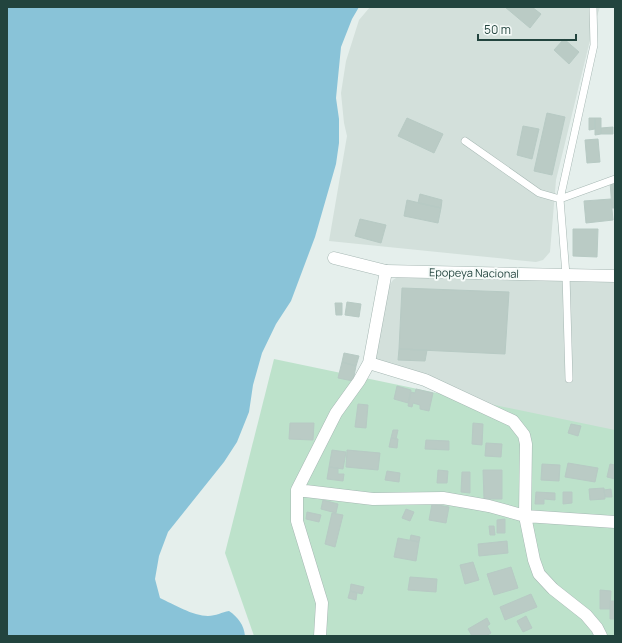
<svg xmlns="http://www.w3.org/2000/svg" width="622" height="643" font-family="Manrope,sans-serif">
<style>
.built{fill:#d3e0db}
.green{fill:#bde2cb}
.water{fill:#89c3d8}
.building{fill:#bacbc5;stroke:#b7cac4}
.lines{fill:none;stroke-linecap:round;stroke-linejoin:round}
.service-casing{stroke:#a7b8b4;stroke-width:8}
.minor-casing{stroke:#a7b8b4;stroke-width:13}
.tertiary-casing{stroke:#a7b8b4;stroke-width:13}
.service{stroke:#fff;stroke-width:7}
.minor{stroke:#fff;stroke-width:12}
.tertiary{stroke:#fff;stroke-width:12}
.labels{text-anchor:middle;stroke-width:4;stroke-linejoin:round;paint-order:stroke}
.street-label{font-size:11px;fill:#22443e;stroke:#f6fbf9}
</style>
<rect width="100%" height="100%" fill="#e5efec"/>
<path class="built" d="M370,7H600L592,32L556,180L550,252L543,260L536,262L329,241L347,136L344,123L341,93L346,61L359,20Z
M399,276L615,282V448L566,433L377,361L374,356L389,286L393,280Z"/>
<path class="green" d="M274,359L615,430V636H254L225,553Z"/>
<path class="water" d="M7,7H359L352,19L341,47L336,98L339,119V143L336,164L315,237L291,301L276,324L262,353L253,385L249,412L237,442L224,462L168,532L159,556L155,579L160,598C173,604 193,616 208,616C216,616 222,612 229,611C238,617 244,625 245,636H7Z"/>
<path class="building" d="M505,7H532L541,14L530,28Z
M564,39L579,52L569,64L554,50Z
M547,113L565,117L552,175L534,171Z
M407,118L443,134L434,153L398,136Z
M589,118H595V129L589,130Z
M595,118H601V134L595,135Z
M523,126L539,129L532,159L517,155Z
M613,127V134H601V128Z
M598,139L600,162L587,163L585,140Z
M610,182H615V208H612Z
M420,194L442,200L441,208L418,203Z
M611,199L613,220L586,223L584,201Z
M407,200L441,208L438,223L404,216Z
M360,219L386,225L381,243L355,236Z
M573,229H598L597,257L573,256Z
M402,288L509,292L505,354L399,349Z
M347,302L361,304L359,317L345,315Z
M335,303H342V315H336Z
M399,349L427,350L425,361L398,360Z
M344,353L359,356L356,366L342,362Z
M342,362L356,366L353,381L338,378Z
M397,386L411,390L408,403L394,399Z
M416,389L433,393L429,411L420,409V405L413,403L412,407L408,406L411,392L415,393Z
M358,404L368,405L366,428L355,427Z
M290,423H314L313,440L289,439Z
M473,423L483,424L482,445L472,444Z
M571,424L581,426L578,436L568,433Z
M393,430H398L396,439L391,438Z
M391,438L398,439L397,448L389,447Z
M426,440L449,441V450L425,449Z
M486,443L502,444L501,457L485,456Z
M332,450L346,452L343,469L329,467Z
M347,450L380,453L378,470L346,467Z
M568,463L598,468L595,482L565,477Z
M542,464L560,465L559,481L541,480Z
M610,464L615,465V479L607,477Z
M329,467L338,468V474H344L343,481L327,479Z
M438,470L448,471L447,483H437Z
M483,470H502V499H484Z
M387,471L400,473L399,482L385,480Z
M462,472H470V493L461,492Z
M604,488L605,499L590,500L589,489Z
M611,489L612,497H605L604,490Z
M536,492L555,493V500L544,499V504H535Z
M563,492H572V503L563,504Z
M323,500L338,504L336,513L321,509Z
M432,504L449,507L446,523L429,520Z
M406,509L414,512L410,521L402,518Z
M307,512L321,515L319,522L306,519Z
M332,513L343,515L335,547L325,544Z
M505,519V533H497V520Z
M489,526H494L495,535H490Z
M411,535L420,537L419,542L410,540Z
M398,538L419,542L416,561L394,557Z
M507,541L508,553L479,556L478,544Z
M473,562L479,580L465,584L460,565Z
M511,567L518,588L494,595L487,574Z
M410,577L437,579L436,592L408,590Z
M351,584L364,587L362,594L350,591Z
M600,590L611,591L610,609H600Z
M350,591L357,593L356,600L348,598Z
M531,594L537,607L505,620L500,607Z
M610,601H615V619H610Z
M526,616L532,628L523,632L517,621Z
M487,618L490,624L487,626L491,633L486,636H472L468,629Z"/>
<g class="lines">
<g class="service-casing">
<path id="service" d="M465,141L539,193L560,199L615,179
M569,379L566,275L560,199L594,45L593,7"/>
</g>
<g class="minor-casing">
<path id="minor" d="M369,363L425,380L513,421L524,435L526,444L525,516L534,560L539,574L553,589L586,615L597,628L601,636
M297,490L373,499L443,498L489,506L525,516L615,522
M320,636L322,603L297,521V490L336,413L359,381L369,363L386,271L334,258"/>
</g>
<g class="tertiary-casing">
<path id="tertiary" d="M386,271L615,276"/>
</g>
<use href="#service" class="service"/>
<use href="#minor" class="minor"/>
<use href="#tertiary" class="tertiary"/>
</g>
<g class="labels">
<g class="street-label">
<text transform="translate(474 273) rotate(1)" y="4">Epopeya Nacional</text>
</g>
</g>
<rect width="622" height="643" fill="none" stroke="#22443e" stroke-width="16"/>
<path d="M478 34v6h98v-6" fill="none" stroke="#22443e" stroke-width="2"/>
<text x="484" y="34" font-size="12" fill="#22443e" stroke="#f6fbf9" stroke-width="3" paint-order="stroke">50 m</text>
</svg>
